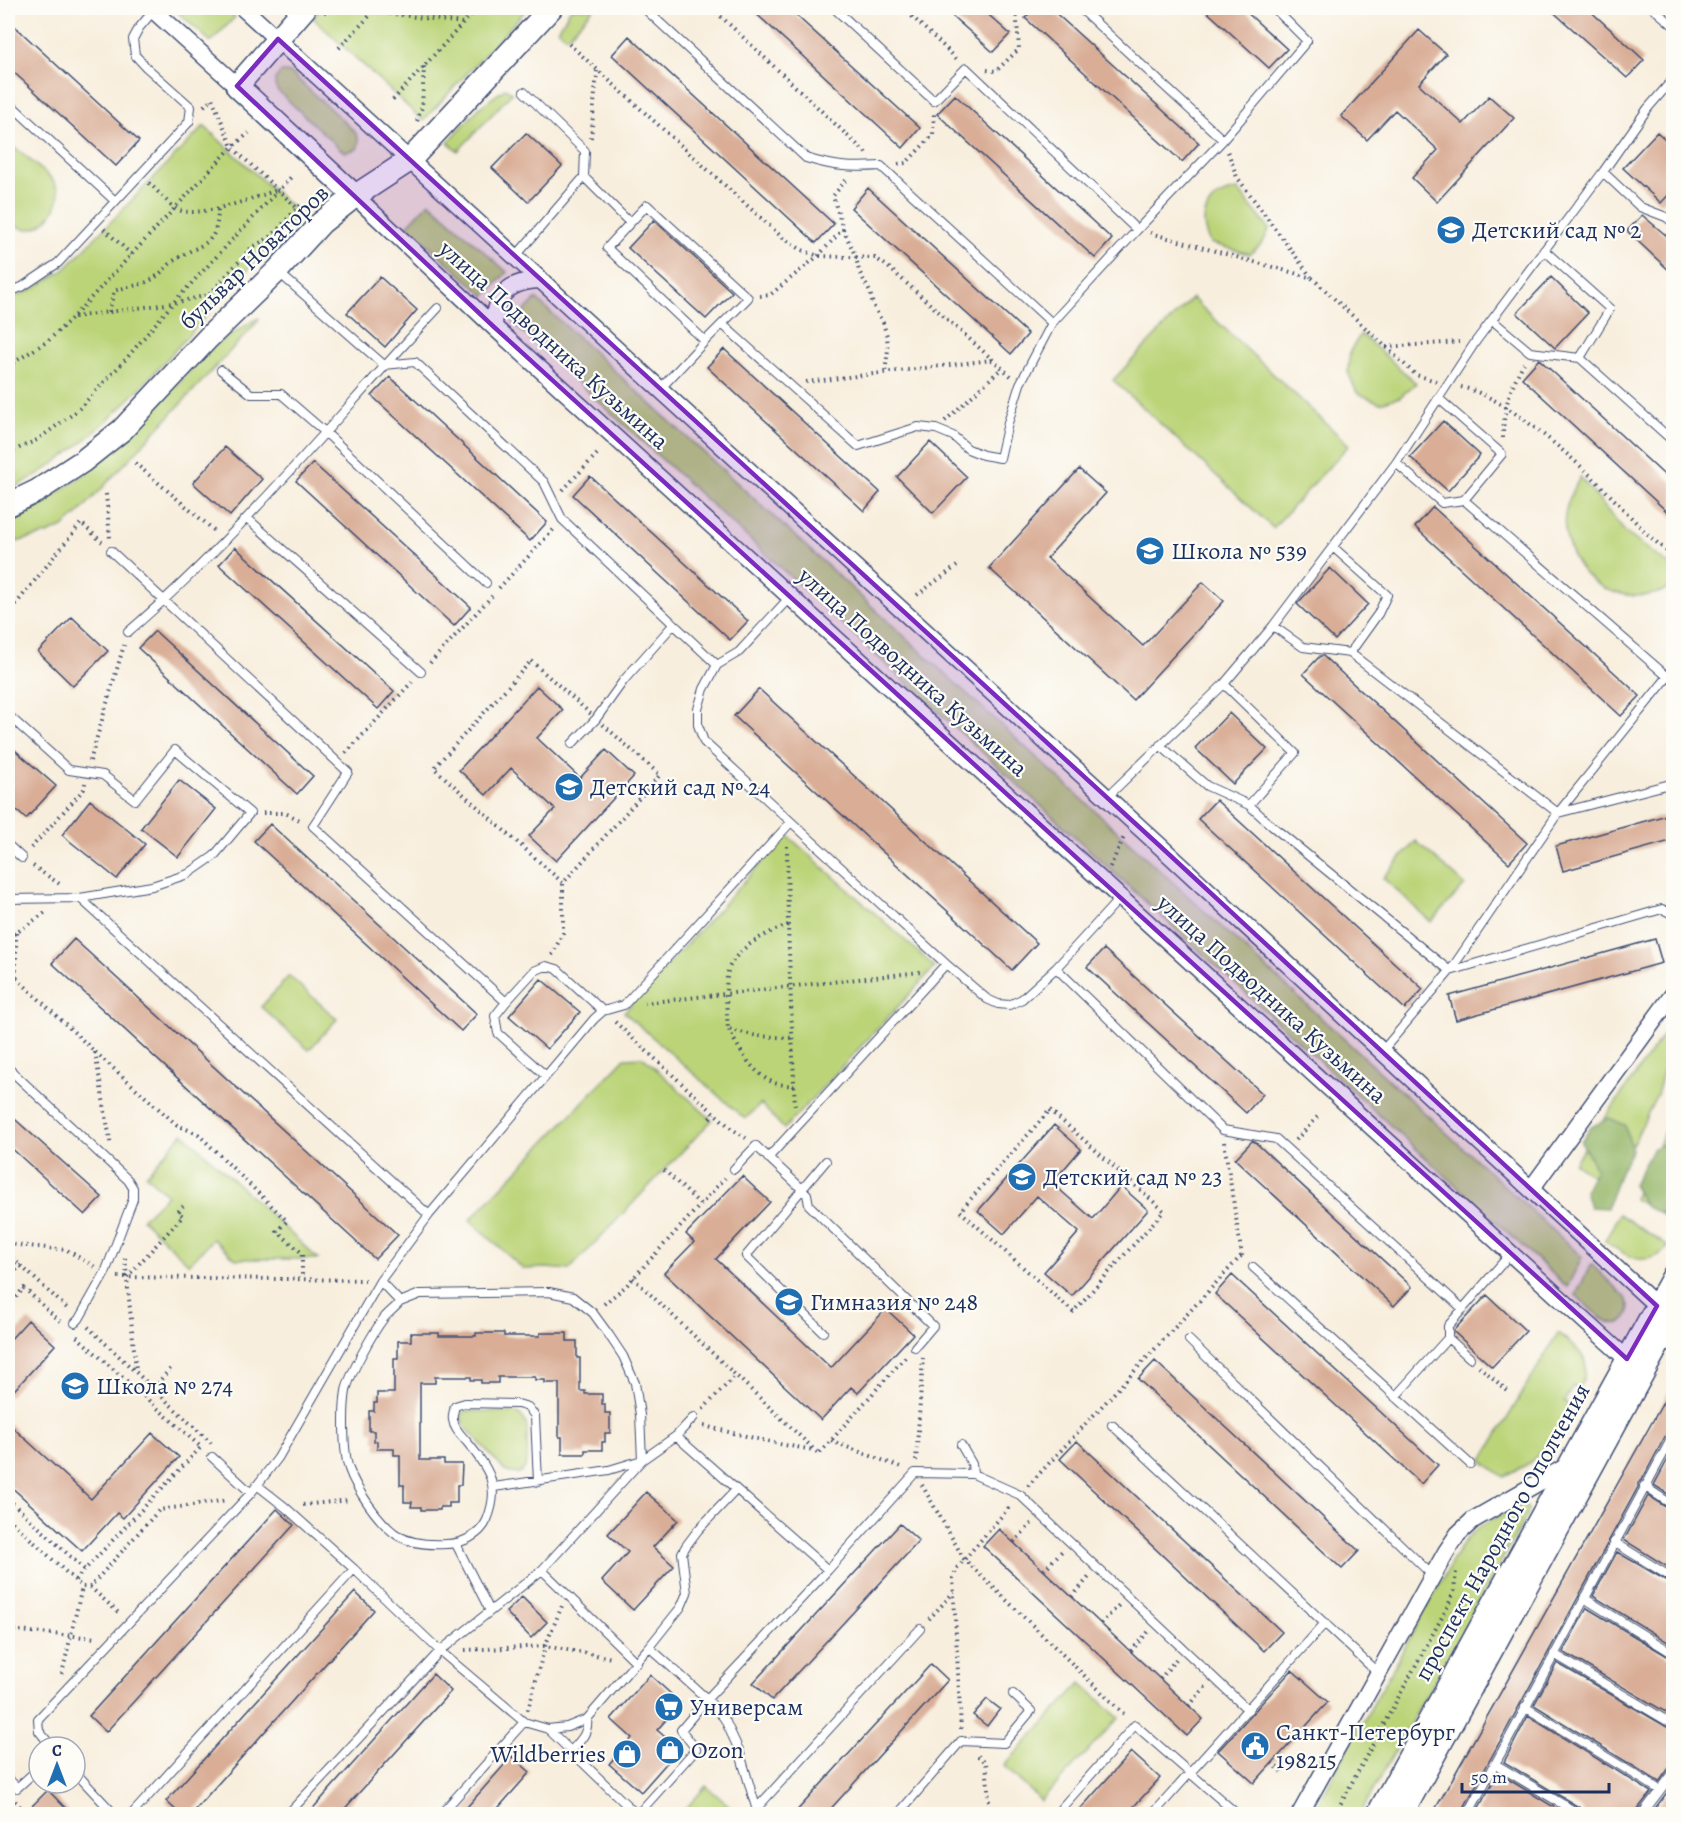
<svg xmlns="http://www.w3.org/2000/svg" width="1681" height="1822" font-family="Alegreya,serif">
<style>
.green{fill:#bbd478;stroke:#6b826b;stroke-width:1.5}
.forest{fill:#94b668;stroke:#587263;stroke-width:1.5}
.building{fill:#d9ad96}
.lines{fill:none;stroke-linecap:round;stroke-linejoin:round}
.lane-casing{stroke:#3c4c71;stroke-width:10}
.street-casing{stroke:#3c4c71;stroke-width:19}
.secondary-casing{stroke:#3c4c71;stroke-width:25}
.path{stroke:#3c4c71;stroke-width:4;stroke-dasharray:1.5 4.5;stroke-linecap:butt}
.lane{stroke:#fff;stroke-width:8}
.street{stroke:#fff;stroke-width:16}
.secondary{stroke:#fff;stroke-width:22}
.marked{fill:#7b2cbf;fill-opacity:0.2;stroke:#7b2cbf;stroke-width:4.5;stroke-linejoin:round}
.labels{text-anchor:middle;stroke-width:4.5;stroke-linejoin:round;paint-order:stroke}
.poi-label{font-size:24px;fill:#1b2f5e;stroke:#fdfcf7;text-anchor:start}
.street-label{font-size:24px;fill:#1b2f5e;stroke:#fdfcf7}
</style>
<rect width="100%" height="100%" fill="#fdfcf7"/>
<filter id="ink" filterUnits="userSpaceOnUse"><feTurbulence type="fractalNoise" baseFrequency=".0167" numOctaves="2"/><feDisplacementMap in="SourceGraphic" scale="12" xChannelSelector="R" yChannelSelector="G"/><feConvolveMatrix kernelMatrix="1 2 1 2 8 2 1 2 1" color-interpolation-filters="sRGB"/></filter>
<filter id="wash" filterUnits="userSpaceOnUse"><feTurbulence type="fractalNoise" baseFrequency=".008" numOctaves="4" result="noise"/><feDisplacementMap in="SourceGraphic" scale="24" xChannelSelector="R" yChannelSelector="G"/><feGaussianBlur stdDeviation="1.35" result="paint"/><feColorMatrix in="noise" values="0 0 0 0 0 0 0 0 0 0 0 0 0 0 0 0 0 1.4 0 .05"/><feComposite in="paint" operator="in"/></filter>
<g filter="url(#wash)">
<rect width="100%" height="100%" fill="#f8eedd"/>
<path class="green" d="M173,8H224L235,17L211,42Z
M323,8H528L423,121L313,18Z
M571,8H594L567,37L558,30Z
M281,72H287L292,74L355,132C359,139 360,142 357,149L346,152L340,149L277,90L275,85V79Z
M506,88L512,93L458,151L448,142L480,107Z
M204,126L298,213C262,254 225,295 188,336C132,398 83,453 8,491V299L29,291L64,270Z
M8,146C19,148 26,157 35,164C42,171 54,178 57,188C64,204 45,229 28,229C20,229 13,225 8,219Z
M1238,190L1269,229C1265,241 1260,247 1249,254L1210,243C1196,216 1208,194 1238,190Z
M429,202L507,272L485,296L407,226Z
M1192,298L1349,445L1273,528L1113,380Z
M536,299L1582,1257L1567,1287L513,323Z
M258,318L259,320L78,514L63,527L47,534L8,544V519L44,502L88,472L128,438L214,345Z
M1361,334L1416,383L1400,397L1380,403L1357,393L1348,372L1350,351Z
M1580,477L1626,533L1673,568V586C1648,602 1609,598 1587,576C1575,564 1568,547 1565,530C1562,511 1571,494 1580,477Z
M787,835L935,967L784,1129L761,1104L745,1119L624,1012Z
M1416,841L1465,885L1431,922L1383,878Z
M289,976L337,1019L309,1050L261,1007Z
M1673,1020V1034L1657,1095L1611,1188L1574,1163Z
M643,1057L712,1120L569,1270L546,1268L523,1269L470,1220L625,1058Z
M1673,1112V1221L1634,1199Z
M183,1133L318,1259H236L213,1239L189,1264L142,1219L167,1195L146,1175Z
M1619,1214L1669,1247C1645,1269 1628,1258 1605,1241Z
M1591,1264L1626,1298C1629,1305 1631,1311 1627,1317C1613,1337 1587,1305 1576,1295Z
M1558,1333C1580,1351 1595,1359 1579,1389L1573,1386L1564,1402L1570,1406C1559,1426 1548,1448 1529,1463C1521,1468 1512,1472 1504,1477L1482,1461Z
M467,1411L514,1412C517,1413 520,1414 522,1417C528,1423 527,1433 527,1441C528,1457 530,1481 505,1471L463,1424L462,1413Z
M1521,1504L1525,1505L1528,1510L1526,1517L1360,1814H1312L1457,1553L1468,1537L1479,1527Z
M1081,1683L1119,1718L1041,1801L1004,1766Z
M706,1786L739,1814H740H681Z"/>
<path class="forest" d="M1609,1118L1625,1125L1632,1150L1621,1169L1607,1208L1590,1207L1585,1191L1596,1169L1581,1141L1591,1127Z
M1673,1141V1183L1668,1185L1663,1214L1646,1207L1633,1185L1653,1148Z"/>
<g id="blocks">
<path class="building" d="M750,8H788L920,128L903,148Z
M943,8H981L1010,34L993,52Z
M1035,8H1050L1199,143L1182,162L1025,18Z
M1203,8H1242L1287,49L1269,68Z
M1549,8H1587L1644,60L1627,78Z
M8,20L139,141L116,166L8,67Z
M1419,30L1446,54L1419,84L1463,124L1489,96L1514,118L1437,202L1412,178L1438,150L1395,110L1367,140L1341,116Z
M629,36L834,224L816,243L612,55Z
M955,95L1112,239L1095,258L937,114Z
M1657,132L1674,147V189L1661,203L1623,168Z
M526,133L562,166L528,202L492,168Z
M868,188L1028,334L1011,354L851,208Z
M1642,215L1674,242V275L1627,231Z
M654,220L732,292L706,319L628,248Z
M380,277L417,310L385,347L347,313Z
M1551,277L1588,313L1555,348L1517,313Z
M724,349L880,492L864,511L707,367Z
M1539,359L1674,484V518L1522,378Z
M390,377L547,522L530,541L372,396Z
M1443,421L1480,455L1448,491L1410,457Z
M930,442L967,477L933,513L897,477Z
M225,447L262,479L230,516L193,483Z
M313,463L471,607L454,626L296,481Z
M1079,469L1106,493L1047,558L1143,646L1203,582L1224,601L1133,700L989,568Z
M590,476L748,621L730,640L573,495Z
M1433,507L1640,696L1621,716L1415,527Z
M235,547L394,691L378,709L219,565Z
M1330,568L1368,604L1335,640L1297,604Z
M72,617L108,651L73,686L38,652Z
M155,631L313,776L297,794L138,648Z
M1320,656H1323L1527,843L1509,863L1303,674Z
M537,686L563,710L537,738L580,778L606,750L634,776L556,861L529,836L555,809L511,768L486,795L459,770Z
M759,689L1037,943L1012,970L734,716Z
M1229,713L1267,749L1233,784L1195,748Z
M8,744L56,786L26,819L8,803Z
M179,780L216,809L178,857L141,828Z
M90,800L145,844L117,879L62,835Z
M1216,800L1423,989L1405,1009L1198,819Z
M1674,813V840L1563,871L1556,846Z
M270,824L477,1014L461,1031L254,841Z
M74,939L398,1235L375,1259L52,963Z
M1655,939L1662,963L1456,1020L1449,996Z
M1104,949L1263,1094L1246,1113L1087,967Z
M541,979L580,1012L547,1049L509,1016Z
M8,1113L102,1197L85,1215L8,1145Z
M1054,1125L1081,1149L1052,1183L1093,1219L1121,1186L1148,1210L1072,1296L1044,1272L1079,1232L1037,1196L1004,1234L978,1211Z
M1252,1141L1255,1142L1412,1287L1394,1306L1235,1159Z
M742,1176L770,1202L716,1259L831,1368L886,1309L913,1334L858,1393L851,1387L821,1420L664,1273L694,1242L686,1234Z
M1232,1275L1438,1465L1421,1484L1215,1294Z
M1487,1295L1526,1331L1492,1367L1454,1332V1330Z
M28,1320L55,1345L8,1397V1342Z
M411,1333H439V1336H476V1333H504V1336H540V1333H567V1341H577V1358H580V1391H585V1394H602V1404H605V1413H610V1433H605V1442H602V1450H585V1454H562V1437H559V1383H545V1380H535V1377H498V1383H481V1380H471V1377H435V1383H420V1460H444V1464H462L461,1485H457V1503H449V1507H440V1510H421V1507H411L412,1502H404V1485H400V1455H394V1449H377V1441H374V1431H369V1411H374V1403H377V1393H394V1358H398V1341H411Z
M1155,1361L1359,1551L1342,1569L1138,1379Z
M1674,1383V1428L1668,1431L1642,1480L1638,1483V1487L1460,1815H1432Z
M8,1423L91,1499L152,1433L179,1457L123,1518L117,1513L82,1551L8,1484Z
M1077,1441L1282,1632L1264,1651L1060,1459Z
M1674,1448V1498L1654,1485Z
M646,1492L678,1520L653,1547L674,1566L633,1610L602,1581L628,1552L608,1534Z
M1648,1496L1674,1512V1571L1624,1540Z
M277,1509L294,1525L106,1732L89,1716Z
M900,1524L919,1541L772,1700L753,1683Z
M999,1529L1203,1719L1187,1736L983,1546Z
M1617,1552L1674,1585V1646L1593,1596Z
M355,1592L374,1610L190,1815H181L166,1801Z
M522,1597L547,1622L531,1638L506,1612Z
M1587,1608L1674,1660V1717L1563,1652Z
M1557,1663L1674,1731V1766L1669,1768L1659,1782L1534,1705Z
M931,1664L948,1680L825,1815H793Z
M1292,1670L1328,1702L1254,1783L1218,1751Z
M433,1674L451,1691L339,1815H307Z
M650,1675L681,1703L657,1730L679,1749L641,1792L609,1764L632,1738L611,1719Z
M987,1699L1000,1709L987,1726L973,1715Z
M1528,1716L1651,1792L1637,1810L1636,1815H1585L1582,1809L1504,1762Z
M1131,1752L1160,1778L1126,1815H1075Z
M512,1756L530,1772L492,1815H460Z
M1498,1773L1567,1815H1483L1477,1811Z
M1674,1783V1815H1650Z
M48,1790L72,1815H23Z"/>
</g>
</g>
<g filter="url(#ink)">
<use href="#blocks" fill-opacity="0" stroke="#3c4c71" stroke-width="1.5"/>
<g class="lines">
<g class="lane-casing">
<path id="lane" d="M644,8L806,158C834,167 852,168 881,166L1052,323
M834,8L934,101L966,68L1137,230
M1080,8L1223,140
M1653,8L1674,26
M524,92L585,151L584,177L630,223L607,248L705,341L661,388
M8,102L115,201
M1603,172L1640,207L1666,217L1674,223
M630,223L647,205L748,298L705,341
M1544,250L1610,309L1580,358
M516,256L584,177
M277,271L384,365L415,362L544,482L562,519L717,665
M8,292L22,287L58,263L189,122L191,107L146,67L135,55L133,39L139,28L154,10
M1492,320L1530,352L1580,358L1674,442
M722,324L858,446L918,427L936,429L953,436L968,449L983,455L1000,458L1008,423L1020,384L1052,323L1137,230L1223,140L1307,41L1277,11L1281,8
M221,370L251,394H281L325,432L486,583
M1438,398L1502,454L1464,500
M1396,463L1442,503L1464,500L1668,677L1673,676
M247,518L421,672
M1333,547L1387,595L1378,614L1350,653
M111,551L348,772L313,826L506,1002L495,1016L498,1033L546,1076
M790,597L739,652L717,665L704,689L698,709V725L704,742L946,964L987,999L998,1004L1009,1005L1022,999L1056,968L1120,898
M1273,626L1303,647L1350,653L1558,813L1674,783
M128,632C241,535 336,417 438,308
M1224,684L1295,753L1249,805L1272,826L1450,971L1662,909L1674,915
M8,715L69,770L103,775L135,800L175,750L250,813L214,856L188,874L152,886L80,898L8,899
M572,744L596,719L624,680L673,625
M1160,745L1207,786L1249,805
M1107,797L1224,684L1273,626L1396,463L1476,341L1603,172L1648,108L1674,78
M8,845L22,858
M80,898L429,1215
M1056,968L1223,1130L1276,1139L1463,1309
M506,1002L534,971L546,966L557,969L603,1011
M1383,1050L1450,971L1558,813L1674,669
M8,1068L128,1180L133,1188V1199L105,1273L79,1319L75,1323
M768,1158L946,964
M734,1169L756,1146L802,1189L807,1194L809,1205L933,1326L915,1347
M1253,1267L1470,1464
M380,1281L400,1302L420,1294L549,1292L573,1297L593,1313L609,1335L623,1356L635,1383L640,1415L642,1460L609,1470L494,1487
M400,1302C395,1308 388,1313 384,1318C373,1332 349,1375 346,1391C343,1409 343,1452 349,1469C356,1489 379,1523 397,1535C411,1544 429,1545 446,1544C461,1544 480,1536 487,1520C501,1486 489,1469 467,1442C461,1435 454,1429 453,1420C452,1415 454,1411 455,1406L465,1403L518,1404L528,1407L535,1416L538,1482
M823,1332L746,1256L826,1161
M1448,1338L1470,1358
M1189,1340L1433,1576
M1395,1397L1448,1338V1326L1511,1253
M1112,1425L1379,1674
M676,1436L828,1570
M961,1445L972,1464L973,1474
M212,1457L251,1493
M257,1485L285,1507L354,1569L440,1651L524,1722L548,1729L636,1814
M1644,1486L1674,1506
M1614,1542L1674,1579
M456,1544L490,1611
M542,1570L637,1663
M1584,1598L1674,1654
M649,1647L707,1699L724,1718L739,1750L758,1814
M1554,1654L1674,1725
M1525,1707L1660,1790
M548,1729L567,1727L587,1719L649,1647L681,1607L687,1593L682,1553L686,1546L698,1530L736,1490
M52,1747L39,1731L38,1719L251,1493L278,1458L380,1281L429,1215L594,1019L603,1011L624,1005L791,822
M571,1751C580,1741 589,1733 587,1719
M1495,1764L1579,1814
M75,1772L114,1814
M8,1778L17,1788L39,1768
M756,1809L920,1629
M132,1814L354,1569
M288,1814L440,1651L542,1570L642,1460L676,1436L694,1417
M441,1814L524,1722
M638,1814L696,1749L681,1730L707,1699L828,1570L915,1473L973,1474L1020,1495L1248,1710
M898,1814L961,1741L1004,1743L1031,1711L1013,1694
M1056,1814L1135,1725L1237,1814
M1153,1814L1325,1623
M1468,1814L1674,1434
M1642,1814L1674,1772"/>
</g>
<g class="street-casing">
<path id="street" d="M151,8L237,86
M243,8L1161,847L1657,1306L1663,1316
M355,196L494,327L1564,1302L1627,1359L1638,1361
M494,327C495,294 509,281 541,280
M1531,1189L1674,993
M1300,1814L1446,1552L1458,1534L1473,1520L1569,1465"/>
</g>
<g class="secondary-casing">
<path id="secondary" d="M305,8L237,86L355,196
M8,505L37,491L83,461L122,430L208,338L277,271L321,223L355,196L410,160L551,8
M1378,1814L1674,1275
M1402,1814L1674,1316"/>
</g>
<path class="path" d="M712,8L866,153
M903,8L957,59
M324,12L339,8L354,9L463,23
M569,44L783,238L802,250L818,256L875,258L887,266L1011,376
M339,48L377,8
M987,70L996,71L1019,49L1016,8
M393,100L477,8
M204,106L212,98L232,147L297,208L301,205
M417,121L422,107L424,66
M591,138L597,71
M1228,152L1237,177L1311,277
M898,164L906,163L933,135L934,114
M149,183C158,191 167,203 177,209C196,220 256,197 277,190
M104,229L132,255
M843,229L856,257L859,271L870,292L873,305L883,323L887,336L888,350L885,372
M1150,233L1312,278L1416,375L1436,381
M760,296L770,295L818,256L843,229L833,196L846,180
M109,312L114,291C127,286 143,286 154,278C162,273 167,265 175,260C202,241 218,249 218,207
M74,317L173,303L209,295L251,248L272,236L297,208
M1386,347L1459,342
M8,366L48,341L73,317L232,147L249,133
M806,382L992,360
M1461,387C1483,392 1504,405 1522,418C1546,436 1570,456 1592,477C1620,504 1643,533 1674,557
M945,421L1002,368
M1503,438C1503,410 1510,387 1524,363
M8,453L37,440L77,411L126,359L173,303L293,175
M135,463L216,532
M563,490L597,454
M106,494L110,538
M499,588L555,528
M917,595L957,566
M8,614L81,523L102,542
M531,661L660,775L563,883L434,768Z
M430,663L492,596
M346,753L412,682
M90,761L124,645
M263,813H285L302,821
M787,846L788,925L795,1109
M31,848L84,789L85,783
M33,866L61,885
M1110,867L1124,837
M788,925C767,933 743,944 731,964C723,975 727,1014 728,1029L757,1036L793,1038
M16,933V977
M8,936L16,933L46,912
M552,955L563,933V883
M8,970L95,1052L177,1125L198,1134L287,1221L277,1231L302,1253V1279
M644,1003L920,972
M615,1022L714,1113L732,1129L746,1138
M729,1030C738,1048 754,1076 775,1083C781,1085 788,1085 794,1086
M95,1052L111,1146
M1050,1110L1164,1211L1073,1312L960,1211Z
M710,1118L714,1113
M1296,1140L1319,1115
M1224,1142L1242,1256
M664,1170L700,1204
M8,1244L67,1250L95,1267
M8,1254L69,1310
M125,1258L136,1370
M118,1277L365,1280
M127,1277L183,1216L178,1212L183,1206
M633,1278L819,1454L907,1355
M8,1279L21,1265
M604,1304L626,1286L725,1178
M8,1306L24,1288L63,1324
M88,1327L211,1443
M1479,1366L1510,1393
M153,1388L172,1367
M703,1409L736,1375
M704,1426L779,1444L814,1450
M831,1441L903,1468
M916,1461L923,1358
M922,1485L964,1559L1126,1716
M1028,1486L1241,1256
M8,1499L85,1570
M303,1505L350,1500
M8,1518L82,1587H90L159,1510L227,1500
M1014,1542L1032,1523
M1044,1570L1062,1551
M75,1580L201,1447L75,1335
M90,1587L121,1615
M1072,1597L1089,1577
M929,1619L954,1592
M1101,1624L1119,1605
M8,1630L96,1638
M465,1650L545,1646L612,1658
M1131,1651L1148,1632
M62,1674L82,1587
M1160,1679L1177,1658
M1189,1706L1206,1686
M528,1710L545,1646L562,1606
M961,1729L953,1578L957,1568L1011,1505
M978,1756L986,1762L990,1814
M1272,1763L1284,1774
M15,1801L25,1812L23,1814
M1335,1814L1448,1606L1454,1591L1456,1572"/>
<use href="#lane" class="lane"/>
<use href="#street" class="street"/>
<use href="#secondary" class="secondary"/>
</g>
</g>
<path class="marked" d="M278,39L1161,847L1657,1306L1627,1359L494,327L237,86Z"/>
<defs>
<g id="school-disc" transform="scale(1.5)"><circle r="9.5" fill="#1f6fb2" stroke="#fdfcf7"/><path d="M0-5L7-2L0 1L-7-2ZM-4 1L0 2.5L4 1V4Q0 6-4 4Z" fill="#fff"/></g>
<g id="supermarket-disc" transform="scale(1.5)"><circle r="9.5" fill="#1f6fb2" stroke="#fdfcf7"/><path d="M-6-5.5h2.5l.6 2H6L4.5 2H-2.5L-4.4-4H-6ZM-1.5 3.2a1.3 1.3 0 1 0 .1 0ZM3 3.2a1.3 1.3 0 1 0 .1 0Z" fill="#fff"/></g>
<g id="civic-disc" transform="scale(1.5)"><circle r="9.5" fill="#1f6fb2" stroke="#fdfcf7"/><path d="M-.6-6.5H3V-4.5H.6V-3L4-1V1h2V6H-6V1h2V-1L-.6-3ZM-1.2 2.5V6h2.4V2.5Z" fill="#fff"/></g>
<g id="shop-disc" transform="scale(1.5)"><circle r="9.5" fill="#1f6fb2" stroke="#fdfcf7"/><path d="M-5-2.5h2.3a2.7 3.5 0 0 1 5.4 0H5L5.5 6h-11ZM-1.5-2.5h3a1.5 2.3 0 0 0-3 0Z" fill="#fff"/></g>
</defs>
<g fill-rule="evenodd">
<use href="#school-disc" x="1451" y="230"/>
<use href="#school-disc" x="1150" y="551"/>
<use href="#school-disc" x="569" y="787"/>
<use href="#school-disc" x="1022" y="1177"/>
<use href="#school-disc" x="789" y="1302"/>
<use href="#school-disc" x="75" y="1386"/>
<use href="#supermarket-disc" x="669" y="1707"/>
<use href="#civic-disc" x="1255" y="1746"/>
<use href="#shop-disc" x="670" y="1750"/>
<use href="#shop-disc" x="627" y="1754"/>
</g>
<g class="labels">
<g class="poi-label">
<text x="1472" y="238">Детский сад № 2</text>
<text x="1171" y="559">Школа № 539</text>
<text x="590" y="795">Детский сад № 24</text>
<text x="1043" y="1185">Детский сад № 23</text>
<text x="810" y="1310">Гимназия № 248</text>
<text x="96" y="1394">Школа № 274</text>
<text x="690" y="1715">Универсам</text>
<text x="1276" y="1740">Санкт-Петербург<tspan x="1276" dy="28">198215</tspan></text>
<text x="691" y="1758">Ozon</text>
<text x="606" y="1762" text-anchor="end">Wildberries</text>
</g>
<g class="street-label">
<text transform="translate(254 257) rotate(-44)" y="8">бульвар Новаторов</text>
<text transform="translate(554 345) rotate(42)" y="8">улица Подводника Кузьмина</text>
<text transform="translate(913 672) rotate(42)" y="8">улица Подводника Кузьмина</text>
<text transform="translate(1272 999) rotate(42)" y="8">улица Подводника Кузьмина</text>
<text transform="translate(1502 1532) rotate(-61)" y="8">проспект Народного Ополчения</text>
</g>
</g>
<rect width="1681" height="1822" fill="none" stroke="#fdfcf7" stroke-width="30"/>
<g transform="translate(57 1765)"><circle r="28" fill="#fdfcf7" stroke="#a3aaba" stroke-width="1.5"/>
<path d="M0-4.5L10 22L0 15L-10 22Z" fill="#1f6fb2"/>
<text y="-9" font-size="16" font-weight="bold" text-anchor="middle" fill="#1b2f5e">С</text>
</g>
<path d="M1462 1783v9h147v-9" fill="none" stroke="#1b2f5e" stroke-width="3"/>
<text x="1471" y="1783" font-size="18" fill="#1b2f5e" stroke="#fdfcf7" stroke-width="4.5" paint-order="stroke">50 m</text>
</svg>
